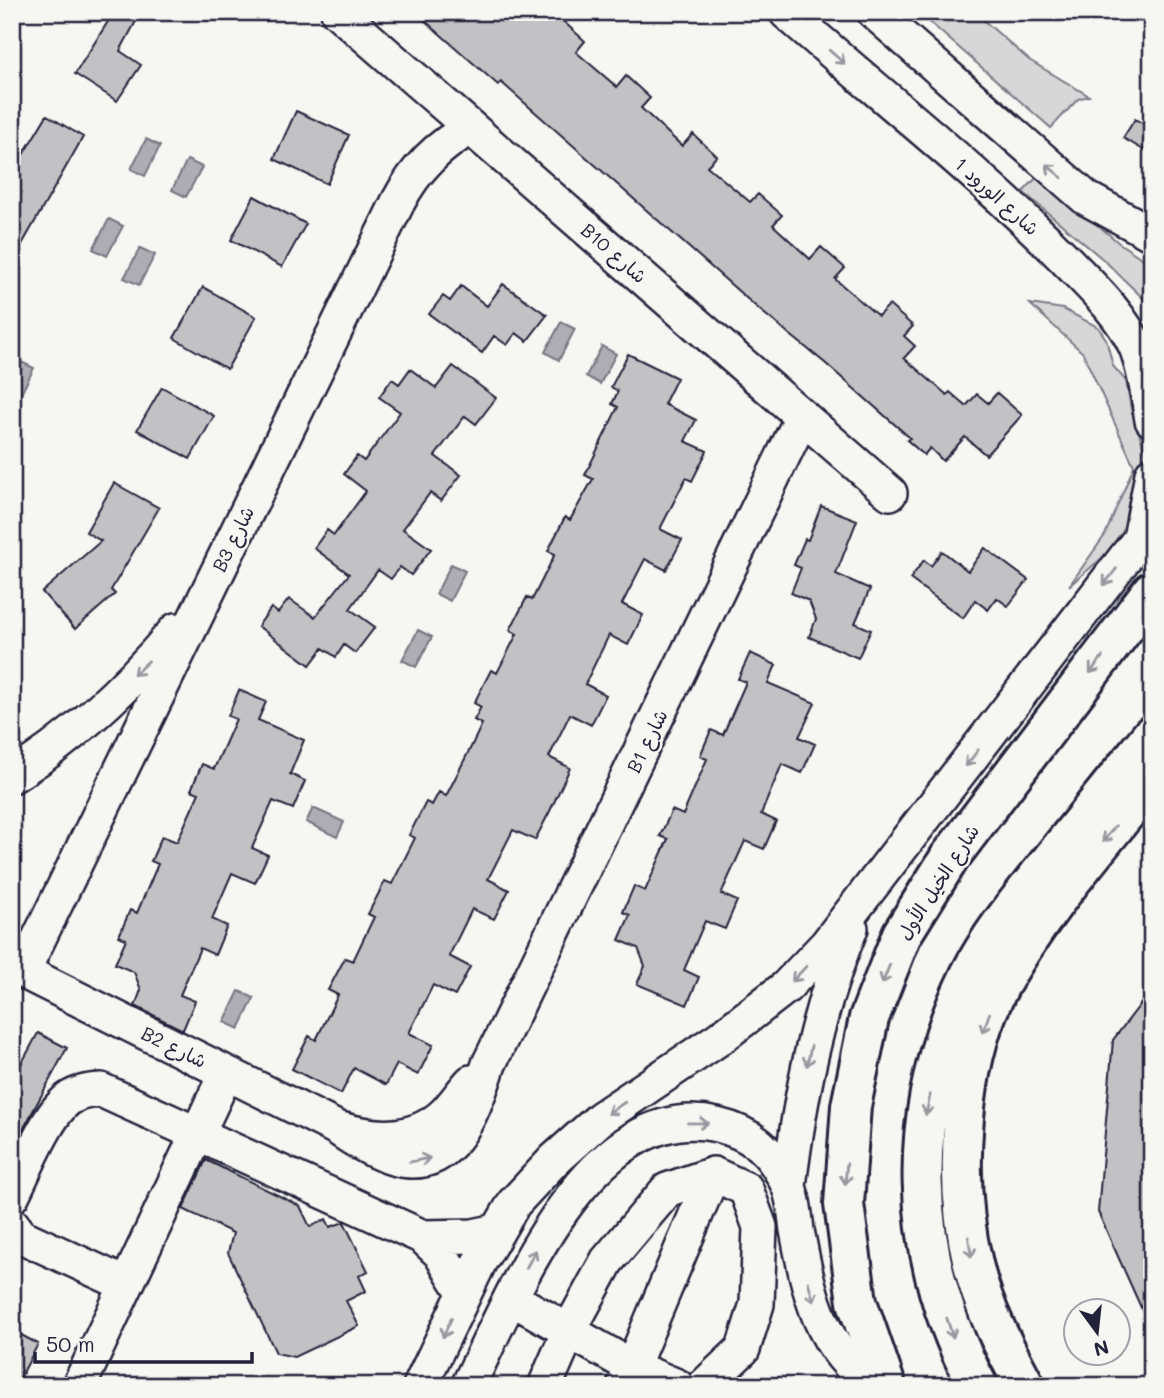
<svg xmlns="http://www.w3.org/2000/svg" width="1164" height="1398" font-family="Mali,'Playpen Sans Arabic',sans-serif">
<style>
.green{fill:#d7d7d7;stroke:#7c7c89;stroke-width:2}
.water{fill:#adadb3;stroke:#757583;stroke-width:2}
.building{fill:#c2c2c4;stroke:#22223b;stroke-width:2}
.lines{fill:none;stroke-linecap:round;stroke-linejoin:round}
.minor-casing{stroke:#22223b;stroke-width:38}
.major-casing{stroke:#22223b;stroke-width:44}
.minor{stroke:#f6f6f2;stroke-width:33}
.major{stroke:#f6f6f2;stroke-width:38}
.oneway{stroke:#9797a0}
.labels{text-anchor:middle;stroke-width:5;stroke-linejoin:round;paint-order:stroke}
.street-label{font-size:19px;fill:#22223b;stroke:#f6f6f2}
</style>
<rect width="100%" height="100%" fill="#f6f6f2"/>
<filter id="ink" filterUnits="userSpaceOnUse"><feTurbulence type="fractalNoise" baseFrequency=".0143" numOctaves="2"/><feDisplacementMap in="SourceGraphic" scale="14" xChannelSelector="R" yChannelSelector="G"/><feConvolveMatrix kernelMatrix="1 2 1 2 8 2 1 2 1" color-interpolation-filters="sRGB"/></filter>
<g filter="url(#ink)">
<path class="green" d="M918,12H974L1029,60L1089,96L1078,99L1051,128Z
M1039,175L1119,243L1152,265V307L1105,261L1023,192Z
M1030,304L1063,309L1098,327L1106,339L1113,366L1126,381L1131,409L1146,454L1128,529L1109,552L1069,586L1105,535L1134,466L1083,353Z"/>
<path class="water" d="M146,139L160,146L145,176L131,169Z
M187,160L202,167L186,197L172,190Z
M109,219L123,226L107,256L93,249Z
M140,248L155,255L139,285L124,278Z
M561,322L575,329L559,360L545,352Z
M602,346L616,354L600,384L586,376Z
M19,361L34,368L19,398L12,395V375Z
M451,564L465,571L450,601L436,594Z
M418,630L432,637L416,667L402,660Z
M313,808L344,822L337,837L306,822Z
M239,991L254,998L239,1029L224,1022Z"/>
<path class="building" d="M114,12H141L120,51L141,65L117,101L75,74Z
M415,12H553L585,41L576,52L617,87L626,76L650,98L641,108L682,146L693,134L717,156L707,166L750,202L758,194L782,215L773,225L810,259L821,247L845,268L835,279L878,316L889,305L913,326L904,336L915,346L904,358L947,395L950,392L966,406L977,394L988,403L997,393L1022,415L986,455L965,437L943,461L930,448L924,455L907,440L910,438L825,363L761,311L501,82L498,85Z
M296,111L349,135L327,184L274,159Z
M47,115L83,137L12,262V173Z
M1135,119L1152,129V155L1123,138Z
M254,196L306,224L282,267L231,240Z
M503,284L547,315L527,341L516,333L507,345L494,336L482,353L429,314L443,296L450,301L461,286L487,306Z
M203,287L256,317L227,369L174,338Z
M628,354L677,378L664,404L696,420L685,441L707,451L692,481L686,478L660,529L682,540L666,570L645,559L622,604L643,615L628,645L609,635L585,684L606,695L591,725L570,714L549,757L570,768L550,811L535,840L513,830L488,879L509,890L494,919L472,909L449,956L470,967L455,996L433,985L409,1033L433,1045L418,1075L397,1064L386,1085L354,1068L341,1094L292,1069L309,1036L316,1040L338,995L328,990L345,958L353,961L374,917L368,914L385,881L392,884L415,838L409,835L426,802L432,805L439,792L446,796L471,747L482,724L474,720L481,707L474,703L491,670L497,673L517,634L510,630L527,597L532,600L555,554L548,551L565,517L570,520L593,479L585,475L618,407L612,404L618,391L611,387Z
M453,366L496,398L476,424L465,416L435,456L461,475L441,501L430,493L403,529L431,549L411,575L400,567L391,579L378,570L350,609L375,627L355,653L344,645L336,657L323,648L310,665L258,626L271,608L278,613L289,599L315,617L349,574L314,548L327,530L334,535L366,491L344,474L357,456L364,461L400,412L379,397L392,379L399,384L410,369L436,388Z
M162,387L214,416L190,459L137,430Z
M114,483L159,508L111,590L115,594L75,629L42,592L101,541L86,532Z
M821,506L857,520L836,574L870,589L855,623L871,630L858,658L809,637L816,619L809,601L791,593L801,568L794,565L805,539L808,540Z
M985,548L1028,580L1008,606L997,598L988,610L975,600L963,618L910,579L924,560L931,566L942,551L968,571Z
M750,653L776,665L768,683L815,703L799,737L815,744L802,773L782,764L761,814L776,821L764,849L745,841L721,894L737,901L725,929L705,921L684,970L699,977L687,1005L637,984L645,966L638,948L619,940L630,915L623,912L634,886L645,891L668,839L660,836L672,810L683,815L707,759L700,756L711,730L723,735L746,682L738,679Z
M239,690L266,702L258,720L304,740L290,774L305,781L293,809L273,801L252,848L268,855L255,883L232,873L212,919L227,926L215,955L200,948L180,995L195,1001L183,1030L135,1006L141,990L134,972L115,964L126,939L119,936L130,910L137,913L158,864L151,861L162,836L177,842L199,793L191,790L202,764L214,769L236,719L228,716Z
M1152,989V1332L1098,1212L1113,1040Z
M38,1033L67,1048L12,1150V1081Z
M206,1160L300,1206L310,1227L326,1219L330,1227L344,1222L368,1271L359,1276L366,1291L346,1301L359,1326L294,1357L276,1353L228,1253L233,1233L183,1209Z
M12,1330L38,1344L16,1386H12Z"/>
<g class="lines">
<g class="minor-casing">
<path id="minor" d="M338,12L890,493
M786,12C878,93 975,169 1062,256C1088,283 1121,313 1136,347C1145,370 1148,396 1152,420
M874,12L1086,198L1152,234
M1140,539L1152,474
M12,776C74,738 129,685 176,630
M12,966L337,1128C373,1139 411,1143 442,1116C453,1106 461,1093 471,1082
M23,971L398,202C416,168 437,147 470,128
M337,1128C427,1192 459,1159 489,1064L802,417
M789,1186C800,1096 817,1011 851,928
M12,1196C25,1171 47,1113 70,1098C80,1092 89,1091 101,1090L423,1237L440,1253L464,1292
M12,1224L21,1236L125,1284
M423,1237L473,1236L497,1231
M511,1298L634,1368L677,1386
M79,1386L226,1073
M420,1386L479,1263L514,1203L555,1159L601,1118L720,1038L786,987L826,945L1152,523
M468,1386C512,1297 590,1096 717,1125C752,1133 772,1151 787,1183C794,1197 795,1215 797,1230C809,1293 819,1348 875,1386
M545,1386L569,1331L607,1261L667,1190L713,1174L624,1386
M704,1386L743,1349L757,1304L760,1227L746,1189L713,1174"/>
</g>
<g class="major-casing">
<path id="major" d="M886,1386L857,1302L844,1204L851,1106L869,1018L902,934L950,857L1152,591
M978,1386C907,1255 904,1109 970,975C990,935 1021,898 1049,863C1084,820 1118,777 1152,735
M1025,1386C1004,1347 983,1308 973,1264C953,1182 959,1060 1000,985C1041,911 1100,846 1152,780"/>
</g>
<use href="#minor" class="minor"/>
<use href="#major" class="major"/>
</g>
<defs><path id="oneway-shaft" d="M-6 0H5M1.5-3L5.5 0L1.5 3" fill="none" stroke-width="1.6" stroke-linecap="round" stroke-linejoin="round" transform="scale(1.75)"/></defs>
<g class="oneway">
<use href="#oneway-shaft" transform="translate(837 57) rotate(41)"/>
<use href="#oneway-shaft" transform="translate(1054 171) rotate(-140)"/>
<use href="#oneway-shaft" transform="translate(1110 577) rotate(128)"/>
<use href="#oneway-shaft" transform="translate(1096 665) rotate(127)"/>
<use href="#oneway-shaft" transform="translate(141 668) rotate(136)"/>
<use href="#oneway-shaft" transform="translate(972 758) rotate(127)"/>
<use href="#oneway-shaft" transform="translate(1109 834) rotate(128)"/>
<use href="#oneway-shaft" transform="translate(799 974) rotate(133)"/>
<use href="#oneway-shaft" transform="translate(886 974) rotate(112)"/>
<use href="#oneway-shaft" transform="translate(986 1023) rotate(110)"/>
<use href="#oneway-shaft" transform="translate(809 1056) rotate(102)"/>
<use href="#oneway-shaft" transform="translate(928 1105) rotate(102)"/>
<use href="#oneway-shaft" transform="translate(616 1108) rotate(147)"/>
<use href="#oneway-shaft" transform="translate(698 1123) rotate(1)"/>
<use href="#oneway-shaft" transform="translate(420 1160) rotate(-12)"/>
<use href="#oneway-shaft" transform="translate(846 1174) rotate(94)"/>
<use href="#oneway-shaft" transform="translate(970 1247) rotate(81)"/>
<use href="#oneway-shaft" transform="translate(531 1259) rotate(-62)"/>
<use href="#oneway-shaft" transform="translate(811 1292) rotate(74)"/>
<use href="#oneway-shaft" transform="translate(447 1328) rotate(115)"/>
<use href="#oneway-shaft" transform="translate(950 1328) rotate(72)"/>
</g>
</g>
<g class="labels">
<g class="street-label">
<text transform="translate(997 196) rotate(42)" y="7">شارع الورود 1</text>
<text transform="translate(614 253) rotate(41)" y="7">B10 شارع</text>
<text transform="translate(233 539) rotate(-64)" y="7">B3 شارع</text>
<text transform="translate(647 741) rotate(-64)" y="7">B1 شارع</text>
<text transform="translate(938 882) rotate(-57)" y="7">شارع الخيل الأول</text>
<text transform="translate(174 1047) rotate(26)" y="7">B2 شارع</text>
</g>
</g>
<rect width="1164" height="1398" fill="none" stroke="#f6f6f2" stroke-width="42"/>
<rect x="21" y="21" width="1122" height="1356" fill="none" stroke="#22223b" stroke-width="2.5" filter="url(#ink)"/>
<g transform="translate(1097 1332) rotate(165)"><circle r="33" fill="#f6f6f2" stroke="#a1a1a9" stroke-width="2"/>
<path d="M0-5L12 26L0 18L-12 26Z" fill="#22223b"/>
<text y="-10" font-size="19" font-weight="bold" text-anchor="middle" fill="#22223b">N</text>
</g>
<path d="M35 1352v10h217v-10" fill="none" stroke="#22223b" stroke-width="3.5"/>
<text x="46" y="1352" font-size="21" fill="#22223b" stroke="#f6f6f2" stroke-width="5" paint-order="stroke">50 m</text>
</svg>
